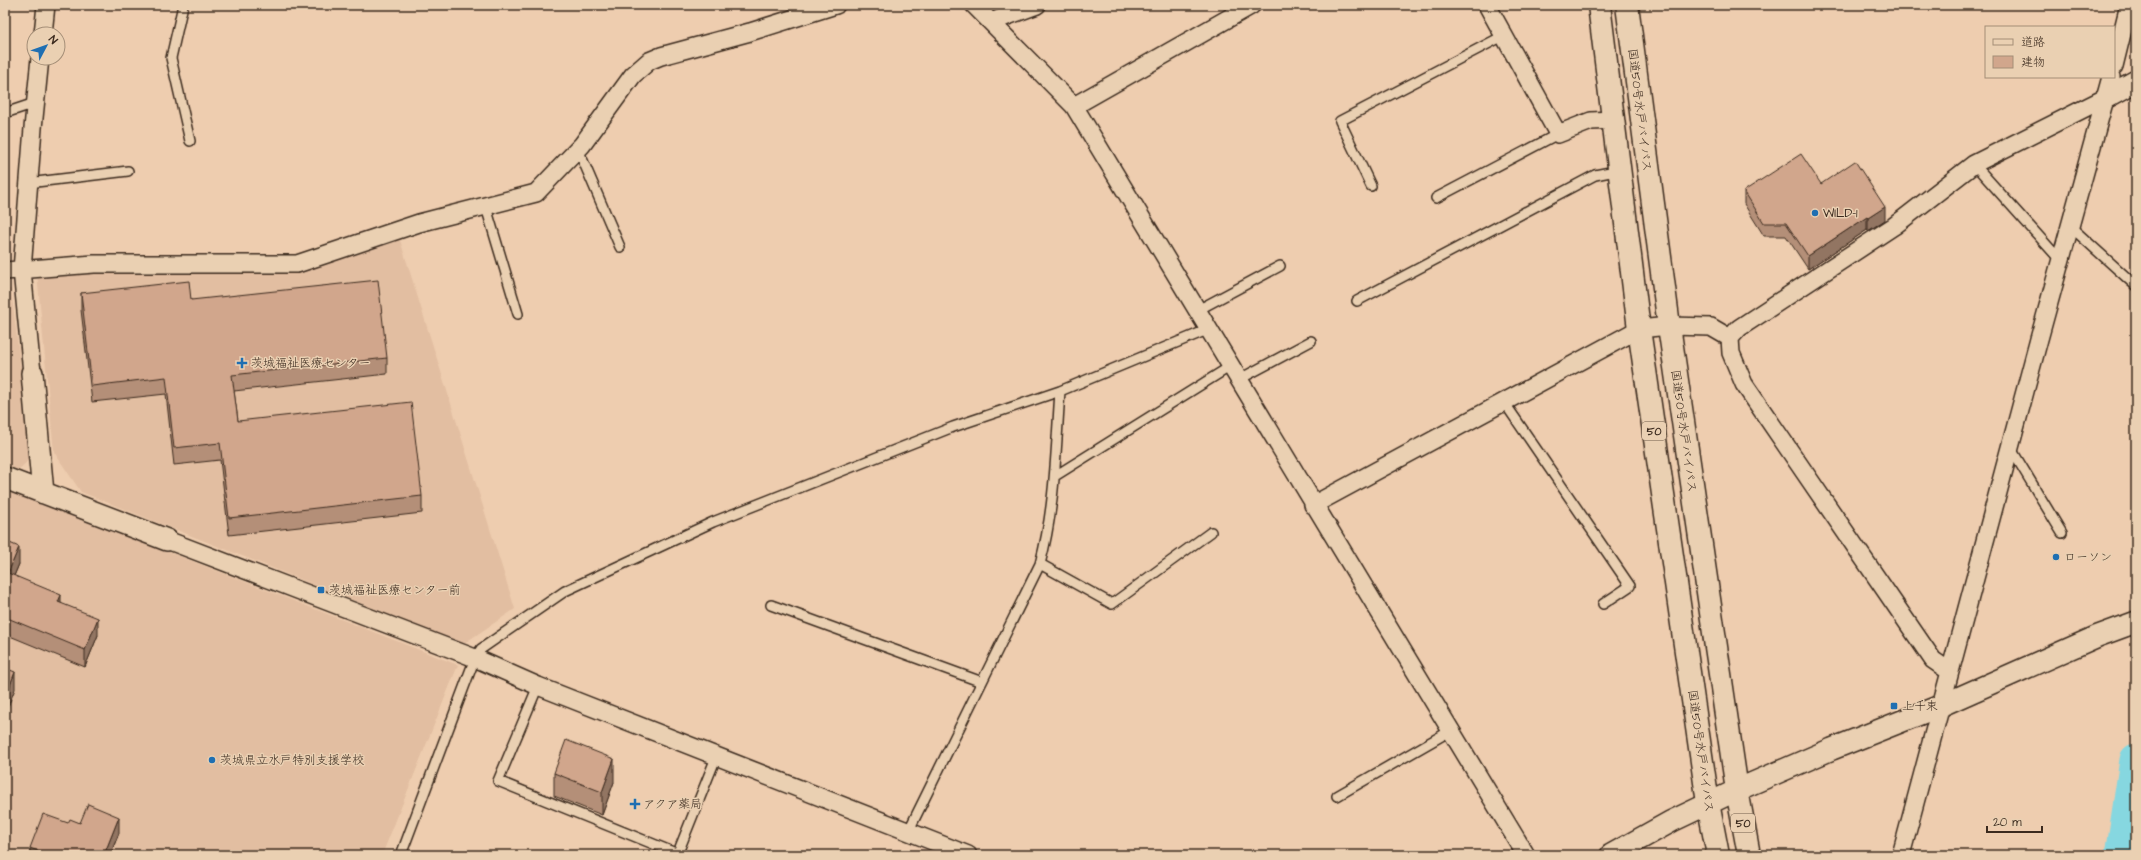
<svg xmlns="http://www.w3.org/2000/svg" width="2141" height="860" font-family="'Architects Daughter','Klee One',sans-serif">
<style>
.built{fill:#e2bea1}
.lines{fill:none;stroke-linecap:round;stroke-linejoin:round}
.river{stroke:#86d7e0;stroke-width:33}
.service-casing{stroke:#3b2a1e;stroke-width:12}
.minor-casing{stroke:#3b2a1e;stroke-width:20}
.tertiary-casing{stroke:#3b2a1e;stroke-width:24}
.trunk-casing{stroke:#3b2a1e;stroke-width:25}
.service{stroke:#ead0b2;stroke-width:9}
.minor{stroke:#ead0b2;stroke-width:17}
.tertiary{stroke:#ead0b2;stroke-width:21}
.trunk{stroke:#ead0b2;stroke-width:22}
.wall{fill:#b48f78;stroke:#3b2a1e}
.shaded-wall{fill:#927462;stroke:#3b2a1e}
.building{fill:#d1a68c;stroke:#3b2a1e}
.poi-dot{fill:#1f6fb2;stroke:#ead0b2;stroke-width:1.5}
.labels{text-anchor:middle;stroke-width:3;stroke-linejoin:round;paint-order:stroke}
.shield{fill:#ead0b2;stroke:#705c4a;stroke-width:1}
.shield-label{font-size:11px;font-weight:bold;fill:#3b2a1e}
.street-label{font-size:12px;fill:#3b2a1e;stroke:#ead0b2}
.poi-label{font-size:12px;fill:#3b2a1e;stroke:#ead0b2;text-anchor:start}
</style>
<rect width="100%" height="100%" fill="#eecdaf"/>
<filter id="ink" filterUnits="userSpaceOnUse"><feTurbulence type="fractalNoise" baseFrequency=".025" numOctaves="2"/><feDisplacementMap in="SourceGraphic" scale="8" xChannelSelector="R" yChannelSelector="G"/><feConvolveMatrix kernelMatrix="1 2 1 2 8 2 1 2 1" color-interpolation-filters="sRGB"/></filter>
<g filter="url(#ink)">
<path class="built" d="M399,237L515,609L463,644L81,492L54,452L37,274L122,271H302Z
M5,289H11L32,457L13,475L5,471Z
M5,488L458,665L382,855H5Z"/>
<g class="lines">
<path class="river" d="M2122,855L2136,760"/>
<g class="service-casing">
<path id="service" d="M183,5L171,58L190,141
M5,113L35,103
M578,149L620,247
M1974,164L2061,261
M28,183L128,171
M1371,186L1340,121L1503,36
M1436,198L1558,134
M486,207L518,314
M2071,227L2136,286
M1357,301L1595,175L1620,170
M1196,311L1280,266
M1238,380L1311,341
M1504,402L1630,586L1603,604
M2010,447L2062,533
M1055,476L1231,366
M1040,564L1112,604L1211,532
M771,605L982,682
M538,686L498,781L678,854
M1337,796L1450,731
M909,830L1040,564C1055,508 1056,449 1060,391
M401,855L475,658L481,649L565,591L713,522L953,427L1060,391L1207,330
M677,855L717,755"/>
</g>
<g class="minor-casing">
<path id="minor" d="M974,5L1074,106L1526,855
M1487,5L1558,134L1591,121L1614,120
M991,22L1037,5
M43,34L46,5
M2114,66L2129,5
M1074,106L1252,5
M5,271L94,264H297L419,223L536,193L582,145L633,75L649,61L661,56L750,32L836,5
M32,373L22,270L33,128L40,58
M1313,505L1639,329L1669,326L1711,327L1730,338
M167,540L475,658L538,686L968,855
M1949,671L1933,660L1744,384L1731,353L1730,338L1739,328L1894,226L1974,164L2107,97
M1901,855L2039,339L2111,77"/>
</g>
<g class="tertiary-casing">
<path id="tertiary" d="M2107,97L2136,81
M32,373L43,493
M5,478L167,540
M1611,855L1672,821L1737,790L1832,749L1940,706L2098,636L2136,622"/>
</g>
<g class="trunk-casing">
<path id="trunk" d="M1599,5L1639,329L1708,803L1718,855
M1627,5L1669,326L1737,790L1749,855"/>
</g>
<use href="#service" class="service"/>
<use href="#minor" class="minor"/>
<use href="#tertiary" class="tertiary"/>
<use href="#trunk" class="trunk"/>
</g>
<path class="wall" d="M1821,184L1885,220L1868,231L1867,230L1808,269L1786,236H1764L1744,204V191Z
M81,293L191,300L387,358V374L234,391L238,421L422,496V513L229,535L220,460L174,465L166,394L92,402L81,310Z
M5,541L19,564L14,576L61,603L98,635L85,667L5,634Z
M554,773L614,782L602,815L554,796Z
M68,823H80L119,833L110,855H30V848Z"/>
<path class="shaded-wall" d="M1885,207V220L1868,231V218Z
M1867,217V230L1808,269V256Z
M19,547V564L8,590V573Z
M61,595V611L58,602Z
M98,618V635L85,667V650Z
M15,672V689L5,714V698Z
M614,759V782L602,815V792Z
M119,817V833L110,855H104Z"/>
<path class="building" d="M1801,154L1821,184L1855,161L1885,207L1868,218L1867,217L1808,256L1786,223H1764L1744,191Z
M378,280L387,358L232,375L238,421L411,402L422,496L229,518L220,443L174,448L166,377L92,386L81,293L189,281L191,300Z
M5,541L19,547L8,573L61,595L58,602L98,618L85,650L5,617Z
M5,668L15,672L5,698Z
M566,740L614,759L602,792L554,773Z
M88,804L119,817L104,855H48L30,848L43,814L68,823L70,819L80,823Z"/>
</g>
<g class="poi-dot">
<circle cx="1815" cy="213" r="4"/>
<path d="M240 357h4v4h4v4h-4v4h-4v-4h-4v-4h4z"/>
<circle cx="2056" cy="557" r="4"/>
<rect x="317" y="586" width="8" height="8" rx="2"/>
<rect x="1890" y="702" width="8" height="8" rx="2"/>
<circle cx="212" cy="760" r="4"/>
<path d="M633 798h4v4h4v4h-4v4h-4v-4h-4v-4h4z"/>
</g>
<g class="labels">
<g class="shield">
<rect x="1642" y="422" width="24" height="18" rx="3"/>
<rect x="1731" y="814" width="24" height="18" rx="3"/>
</g>
<g class="shield-label">
<text x="1654" y="435">50</text>
<text x="1743" y="827">50</text>
</g>
<g class="street-label">
<text transform="translate(1640 110) rotate(83)" y="4">国道50号水戸バイパス</text>
<text transform="translate(1684 431) rotate(82)" y="4">国道50号水戸バイパス</text>
<text transform="translate(1701 751) rotate(82)" y="4">国道50号水戸バイパス</text>
</g>
<g class="poi-label">
<text x="1823" y="217">WILD-1</text>
<text x="251" y="367">茨城福祉医療センター</text>
<text x="2064" y="561">ローソン</text>
<text x="329" y="594">茨城福祉医療センター前</text>
<text x="1902" y="710">上千束</text>
<text x="220" y="764">茨城県立水戸特別支援学校</text>
<text x="643" y="808">アクア薬局</text>
</g>
</g>
<rect width="2141" height="860" fill="none" stroke="#ead0b2" stroke-width="20"/>
<rect x="10" y="10" width="2121" height="840" fill="none" stroke="#3b2a1e" stroke-width="1.5" filter="url(#ink)"/>
<rect x="1985" y="26" width="130" height="52" fill="#ead0b2" stroke="#a48e77"/>
<rect x="1993" y="39" width="20" height="6" fill="#ead0b2" stroke="#a48e77"/>
<text x="2021" y="46" font-size="12" fill="#3b2a1e">道路</text>
<rect x="1993" y="56" width="20" height="12" fill="#d1a68c" stroke="#a48e77"/>
<text x="2021" y="66" font-size="12" fill="#3b2a1e">建物</text>
<g transform="translate(46 46) rotate(49)"><circle r="19" fill="#ead0b2" stroke="#a48e77"/>
<path d="M0-3L7 15L0 10L-7 15Z" fill="#1f6fb2"/>
<text y="-6" font-size="11" font-weight="bold" text-anchor="middle" fill="#3b2a1e">N</text>
</g>
<path d="M1987 826v6h55v-6" fill="none" stroke="#3b2a1e" stroke-width="2"/>
<text x="1993" y="826" font-size="12" fill="#3b2a1e" stroke="#ead0b2" stroke-width="3" paint-order="stroke">20 m</text>
</svg>
